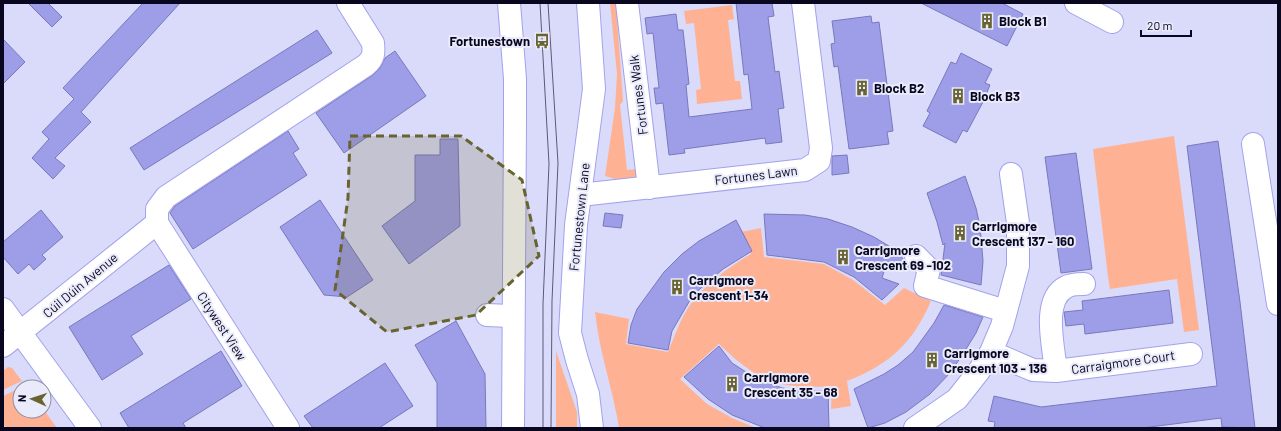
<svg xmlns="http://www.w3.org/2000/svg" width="1281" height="431" font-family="Barlow,sans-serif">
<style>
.green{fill:#feb293}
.building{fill:#9e9ee8;stroke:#7978be}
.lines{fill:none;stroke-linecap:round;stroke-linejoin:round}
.minor-casing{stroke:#a2a2ec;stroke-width:24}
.minor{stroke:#fff;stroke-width:22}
.tram{stroke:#5b5a75;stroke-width:1}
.marked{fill:#686330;fill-opacity:0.2;stroke:#686330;stroke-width:3;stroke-dasharray:8 5;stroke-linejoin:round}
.labels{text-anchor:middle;stroke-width:4;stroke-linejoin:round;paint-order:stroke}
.poi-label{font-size:13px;font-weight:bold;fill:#090720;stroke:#e9eafa;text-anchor:start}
.street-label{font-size:13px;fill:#090720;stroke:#e9eafa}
</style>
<rect width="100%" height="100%" fill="#dadbfa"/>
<path class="green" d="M610,3H616L623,101L620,105L627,170L639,169L636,178L625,182L605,176L615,108L617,74Z
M732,5L734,19L728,20L735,81H740L742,99L697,104L696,90L701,89L694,23L686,24L684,11Z
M1174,136L1199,330L1184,332L1177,279L1110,289L1108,277L1093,149Z
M761,228L764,257L824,264L853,280L885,305L904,288L931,301C913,343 889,365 847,381L851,406L831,409L832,386C779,390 757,381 719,344L680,379L707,404L732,418L756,428H619C613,389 599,352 595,312L629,319L626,344L668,352C673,340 678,326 684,315C698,289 726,269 751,254L741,232Z
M556,351L577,412V428H556Z
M8,367L12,368L22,381L3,390V371Z
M20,388V411L44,410L57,428H6L3,424V396Z"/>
<path class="building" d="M28,3H48L62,17L52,27Z
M143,3H180L81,112L91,122L55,158L65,166L53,179L32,158L49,139L42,132L74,99L63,88Z
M736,3H772L774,16L768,17L775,72L779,71L784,108L778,109L782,142L766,144L765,138L684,149L685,153L669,155L663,103L656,104L654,88H659L653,33L647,34L645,18L676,14L678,30H683L689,84L686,85L689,117L752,109L748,74L744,75Z
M921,3H1002L1023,14L1007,46Z
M871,16L872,23L879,22L893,131L887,132L889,144L849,149L838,66L834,67L831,44L835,43L832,21Z
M317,30L332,53L144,170L130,148Z
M3,39L25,62L3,84Z
M395,51L426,96L344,153L316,113L373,75L380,68L385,58Z
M961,53L992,69L985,83L990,85L983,102L967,132L963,130L956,143L923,126L930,113L927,111L951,62L956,64Z
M288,131L299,149L293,153L307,175L193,249L170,213L175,206Z
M440,139H458L460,226L409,264L382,226L415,201V155H440Z
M1218,141L1240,302L1255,428L1222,427L1221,418L1142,428H994L995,422L988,421L994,396L1041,407L1217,386L1187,146Z
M1076,153L1092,269L1061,273L1045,157Z
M847,155L849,173L832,175V156Z
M965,176L976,208L980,226L983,261L981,285L941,275L945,243L943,245L937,222L927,193Z
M320,200L373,280L347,297L324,295L280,227Z
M41,210L63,237L42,255L46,259L34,270L29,264L18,274L3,257V242Z
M605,213L623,215L621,228L603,226Z
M764,214L805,215L828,219L852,227L874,237L897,251L910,268L887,262L882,278L899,284L882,300L854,277L824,262L767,255Z
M736,220L752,251L723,269L693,295L672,331L668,350L628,343L631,325L637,309L664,272L682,254L699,241Z
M169,265L191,299L131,336L143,354L102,380L69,327Z
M1169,290L1173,323L1085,334L1084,324L1066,326L1064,312L1083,310L1082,301Z
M944,305L983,317L976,333L963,354L950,373L930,394L906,412L885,423L868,428L854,389L884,374L898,365L913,352L934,323Z
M456,321L485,374L486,428H437V383L415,345Z
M719,346L732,363L746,372L764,381L782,388L804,391H828L829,428H765L732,415L708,399L684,377Z
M221,351L242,386L183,423L186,428H129L120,413Z
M385,363L413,406L379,428H313L304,416Z"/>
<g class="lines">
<g class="minor-casing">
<path id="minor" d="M509,3L515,79V122L513,428
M588,3L594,89L576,225L570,333L577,360L588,394L592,428
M627,3L649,188
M1076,3L1112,22
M1253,144L1278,304
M580,195L805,170L819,161L821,148L803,3
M157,223V209L166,197L366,65C374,58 374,53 373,43L348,3
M157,223L288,428
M916,256L929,269L925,286L1005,311
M3,309L90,428
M487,315L513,316
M3,346L157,223
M991,352L1033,370L1056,371L1191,354
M1056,371C1054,348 1041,300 1066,287C1071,284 1079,284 1084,284
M915,428L957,399L979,371L991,352L1002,326L1018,266V223L1011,174"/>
</g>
<use href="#minor" class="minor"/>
<path class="tram" d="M540,3L549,164L543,304V428
M548,3L558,163L552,301L551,428"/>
</g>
<path class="marked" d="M350,136H461L522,180L539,256L476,315L387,332L335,290L348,198Z"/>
<defs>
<g id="building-bare" transform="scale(1.2)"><path d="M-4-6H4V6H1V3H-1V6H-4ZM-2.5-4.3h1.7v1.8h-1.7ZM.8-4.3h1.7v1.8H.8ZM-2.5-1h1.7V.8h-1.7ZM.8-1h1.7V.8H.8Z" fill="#686330" stroke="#e9eafa" stroke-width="2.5" paint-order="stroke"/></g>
<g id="bus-bare" transform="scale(1.2)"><path d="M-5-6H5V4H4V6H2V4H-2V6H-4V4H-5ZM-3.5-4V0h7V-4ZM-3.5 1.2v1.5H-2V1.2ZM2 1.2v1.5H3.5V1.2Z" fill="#686330" stroke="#e9eafa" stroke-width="2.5" paint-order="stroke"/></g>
</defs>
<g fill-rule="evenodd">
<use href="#building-bare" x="987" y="21"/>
<use href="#bus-bare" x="542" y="41"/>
<use href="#building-bare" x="862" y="88"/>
<use href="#building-bare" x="958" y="96"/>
<use href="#building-bare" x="960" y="233"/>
<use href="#building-bare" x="843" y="257"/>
<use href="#building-bare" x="677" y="287"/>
<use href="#building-bare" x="932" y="360"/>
<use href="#building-bare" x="732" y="384"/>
</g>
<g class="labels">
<g class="poi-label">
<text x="999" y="26">Block B1</text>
<text x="530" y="46" text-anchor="end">Fortunestown</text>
<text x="874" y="93">Block B2</text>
<text x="970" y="101">Block B3</text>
<text x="972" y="231">Carrigmore<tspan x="972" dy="15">Crescent 137 - 160</tspan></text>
<text x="855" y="255">Carrigmore<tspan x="855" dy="15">Crescent 69 -102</tspan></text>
<text x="689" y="285">Carrigmore<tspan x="689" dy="15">Crescent 1-34</tspan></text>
<text x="944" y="358">Carrigmore<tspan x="944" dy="15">Crescent 103 - 136</tspan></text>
<text x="744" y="382">Carrigmore<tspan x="744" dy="15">Crescent 35 - 68</tspan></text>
</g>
<g class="street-label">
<text transform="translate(638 95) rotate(-97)" y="5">Fortunes Walk</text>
<text transform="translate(756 175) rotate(-7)" y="5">Fortunes Lawn</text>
<text transform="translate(579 217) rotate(-84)" y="5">Fortunestown Lane</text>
<text transform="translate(80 285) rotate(-40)" y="5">Cúil Dúin Avenue</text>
<text transform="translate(222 326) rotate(57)" y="5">Citywest View</text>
<text transform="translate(1123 362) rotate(-8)" y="5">Carraigmore Court</text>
</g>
</g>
<rect width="1281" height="431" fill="none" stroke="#090720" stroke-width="8"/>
<g transform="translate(32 399) rotate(273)"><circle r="19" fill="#e9eafa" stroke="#8f8fa3"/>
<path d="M0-3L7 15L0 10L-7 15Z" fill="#686330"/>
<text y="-6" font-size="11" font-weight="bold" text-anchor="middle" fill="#090720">N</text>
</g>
<path d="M1141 30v6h50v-6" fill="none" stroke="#090720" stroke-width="2"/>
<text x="1147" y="30" font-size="12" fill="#090720" stroke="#e9eafa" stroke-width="3" paint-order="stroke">20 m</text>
</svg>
